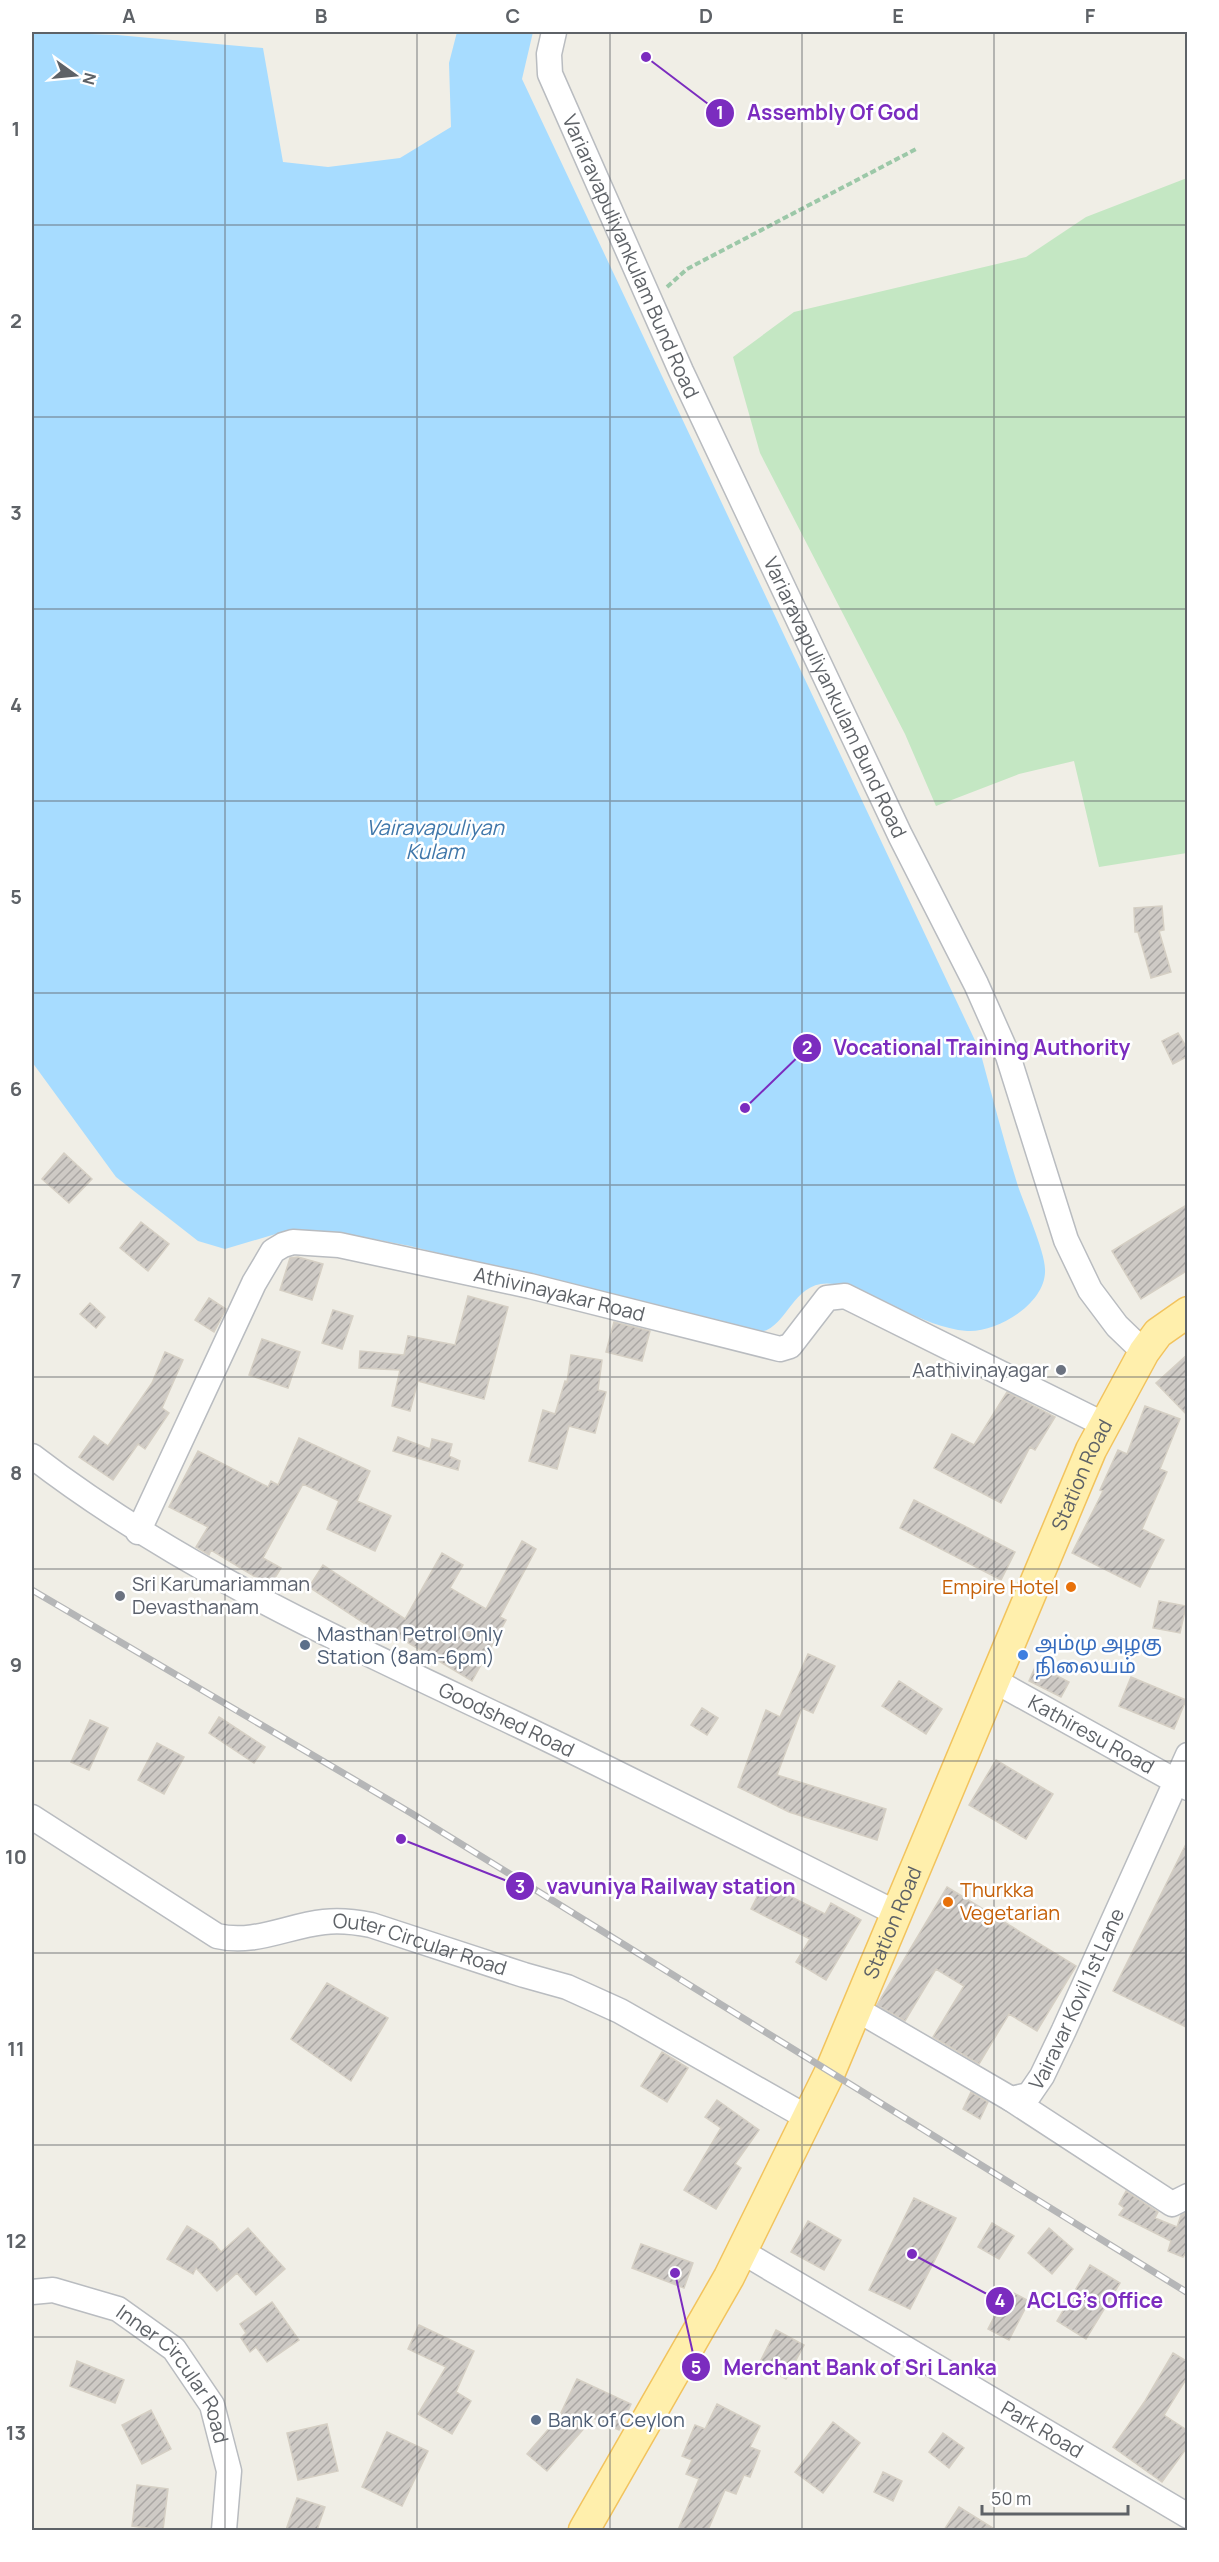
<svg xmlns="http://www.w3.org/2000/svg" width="1219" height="2562" font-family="Manrope,'Noto Sans Tamil',sans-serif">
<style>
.grass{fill:#c4e7c3}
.water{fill:#a7dcff}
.building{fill:url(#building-hatch);stroke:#d5cfc4;stroke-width:1.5}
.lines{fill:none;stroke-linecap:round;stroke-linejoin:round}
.minor-casing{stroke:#b9bcc0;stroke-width:27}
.major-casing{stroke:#f2c35d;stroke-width:33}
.path{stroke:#9cc8a8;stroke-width:4;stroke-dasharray:6 3;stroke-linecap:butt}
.minor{stroke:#fff;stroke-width:24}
.major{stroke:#ffefac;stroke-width:30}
.rail-casing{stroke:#b5b6b7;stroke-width:7}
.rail{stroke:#fff;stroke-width:4.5;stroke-dasharray:14;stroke-linecap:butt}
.grid{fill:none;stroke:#5e6267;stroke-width:1.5;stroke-opacity:0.55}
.worship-dot{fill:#6b7280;stroke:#fff;stroke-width:2}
.food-dot{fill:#e8710a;stroke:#fff;stroke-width:2}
.service-dot{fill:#5c6f8a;stroke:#fff;stroke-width:2}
.shop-dot{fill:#3f7fe0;stroke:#fff;stroke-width:2}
.labels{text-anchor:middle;stroke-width:5;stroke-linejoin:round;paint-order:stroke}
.street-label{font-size:20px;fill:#5e6267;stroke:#fff}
.worship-label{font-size:20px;fill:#5b616d;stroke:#fff;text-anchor:end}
.food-label{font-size:20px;fill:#c56008;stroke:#fff;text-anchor:end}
.service-label{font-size:20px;fill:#4e5e75;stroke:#fff;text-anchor:start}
.shop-label{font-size:20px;fill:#366cbe;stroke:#fff;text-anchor:start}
.water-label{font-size:21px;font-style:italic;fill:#3f77aa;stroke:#fff}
.leader{fill:none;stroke:#7b2cbf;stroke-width:2}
.callout-dot{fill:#7b2cbf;stroke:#fff;stroke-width:2}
.mark-label{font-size:18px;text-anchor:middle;font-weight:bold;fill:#fff}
.callout-label{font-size:21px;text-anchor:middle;font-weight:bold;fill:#7b2cbf;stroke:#fff;stroke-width:5;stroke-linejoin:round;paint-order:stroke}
.neatline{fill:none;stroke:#5e6267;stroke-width:2}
.grid-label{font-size:20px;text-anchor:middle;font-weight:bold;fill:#5e6267}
</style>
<defs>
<pattern id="building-hatch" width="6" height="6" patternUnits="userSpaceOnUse" patternTransform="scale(1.5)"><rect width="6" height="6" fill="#cecac5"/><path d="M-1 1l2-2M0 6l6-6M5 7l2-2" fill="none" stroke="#aaa7a4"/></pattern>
</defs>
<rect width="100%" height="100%" fill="#f0eee6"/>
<path class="grass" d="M1187,178V853L1099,867L1074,761L1019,774L936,806L905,734L760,453L733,357L794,312L1026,257L1086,217Z"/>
<path class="water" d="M32,32L117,35L263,48L283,162L328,167L400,158L451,127L449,63L457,32H533L522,79L980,1051C992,1095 1003,1139 1017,1183C1023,1202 1045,1251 1045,1269C1047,1303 997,1333 967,1331C919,1327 880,1291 834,1284C790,1277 788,1335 754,1332L410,1246L341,1233L289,1230L225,1249L198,1241L116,1177L32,1062Z"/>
<path class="building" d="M1162,906L1164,930L1159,931L1171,972L1151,978L1138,932H1135L1134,908Z
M1178,1033L1188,1050V1056L1173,1064L1162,1041Z
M64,1153L92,1179L69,1203L42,1179Z
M1188,1204V1270L1141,1299L1112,1251Z
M141,1222L169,1244L148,1271L120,1248Z
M298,1257L323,1264L312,1300L280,1290L290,1258Z
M468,1296L508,1307L484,1399L418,1381L410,1411L392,1406L400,1370L359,1368L360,1351L404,1355L408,1336L455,1345Z
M209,1298L226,1309L214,1332L195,1320Z
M90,1303L105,1317L96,1328L80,1314Z
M333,1310L353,1316L342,1349L322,1343Z
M614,1322L650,1331L642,1361L606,1352Z
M262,1339L300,1352L288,1388L249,1375Z
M165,1352L183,1360L162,1408L169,1413L145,1449L138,1444L113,1480L79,1457L94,1436L108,1446L152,1383Z
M1188,1354V1416L1156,1383Z
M571,1355L602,1360L598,1390L606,1392L595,1433L569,1426L557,1469L529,1461L543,1410L555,1414L565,1381L567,1382Z
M1007,1392L1055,1417L1035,1450L1030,1447L1001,1503L934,1468L952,1434L974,1445Z
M1145,1406L1180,1419L1160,1469L1167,1472L1142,1529L1164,1540L1140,1587L1072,1553L1103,1491L1100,1490L1118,1450L1127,1454Z
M398,1437L430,1449L432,1439L452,1444L449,1456L460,1461L458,1470L393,1451Z
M299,1438L370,1471L357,1501L391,1516L375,1551L327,1529L339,1501L303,1484L263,1558L281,1568L270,1586L211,1550L209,1555L196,1547L208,1527L169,1507L198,1451L268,1487L271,1481L278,1485Z
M914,1500L1015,1552L1001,1580L900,1528Z
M522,1541L536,1549L500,1617L506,1620L472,1681L392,1633L388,1639L309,1587L323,1565L405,1619L442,1553L463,1565L450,1588L486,1609Z
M1159,1601L1186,1606L1180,1633L1153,1628Z
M808,1654L835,1666L813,1713L802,1708L777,1775L886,1809L877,1840L789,1812L738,1787L766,1710L780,1717Z
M1036,1665L1069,1682L1061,1697L1029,1681Z
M1131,1677L1186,1700L1174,1729L1119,1706Z
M899,1681L942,1709L926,1734L882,1706Z
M702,1708L718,1718L707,1735L691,1725Z
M219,1717L265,1747L254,1763L209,1733Z
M90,1720L108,1728L89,1770L71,1762Z
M157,1743L184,1757L164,1794L138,1780Z
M996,1760L1053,1794L1026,1839L969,1805Z
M1188,1840V2028L1113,1991Z
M764,1883L825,1914L831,1903L861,1920L826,1980L796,1962L810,1939L751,1909Z
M947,1887L1076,1966L1037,2031L1009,2014L979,2064L933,2037L964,1986L936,1969L905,2021L877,2005Z
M327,1983L388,2018L351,2081L291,2039Z
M662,2052L688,2068L667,2102L641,2086Z
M971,2092L988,2102L980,2119L963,2109Z
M717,2100L759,2130L735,2164L741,2168L716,2209L684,2190L721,2128L705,2117Z
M1126,2191L1158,2212L1155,2218L1177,2227L1181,2215L1188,2212V2249L1183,2257L1168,2251L1171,2241L1119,2215L1124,2208L1119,2204Z
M914,2198L956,2218L910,2309L869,2290Z
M808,2221L841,2240L824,2270L791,2252Z
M992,2223L1014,2236L999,2259L978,2247Z
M187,2226L213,2242L221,2252L248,2228L285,2269L256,2295L237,2273L217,2291L196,2268L193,2274L167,2259Z
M1049,2228L1073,2249L1052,2274L1028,2253Z
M641,2244L693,2263L684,2288L632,2268Z
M1090,2265L1120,2283L1086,2339L1057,2321Z
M1008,2290L1029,2301L1009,2340L988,2329Z
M272,2302L299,2340L267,2362L256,2347L250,2352L241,2338L246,2333L240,2324Z
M419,2325L474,2351L456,2392L471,2401L452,2434L418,2414L446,2367L408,2349Z
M776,2330L804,2345L786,2379L759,2364Z
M1173,2353L1188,2362V2376L1164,2415L1188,2431V2446L1162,2482L1113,2447L1145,2401Z
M77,2361L124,2380L115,2403L70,2386Z
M577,2379L631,2404L619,2430L593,2418L547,2471L527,2454L559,2417Z
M717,2404L760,2426L750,2447L760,2451L750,2477L744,2475L736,2494L725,2490L708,2530H678L699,2479L686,2474L692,2460L682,2456L695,2425L705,2429Z
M151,2410L171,2449L142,2464L122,2425Z
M833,2422L860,2443L823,2493L795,2472Z
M327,2424L338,2471L298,2480L287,2433Z
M387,2432L428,2451L402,2506L362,2487Z
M943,2433L964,2448L949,2468L929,2452Z
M883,2472L902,2481L893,2501L874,2492Z
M137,2485L168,2489L163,2530L132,2526Z
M297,2498L325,2507L317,2530H286Z
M959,2507L996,2530H944Z"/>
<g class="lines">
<g class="minor-casing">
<g id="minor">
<path id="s1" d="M554,32L549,54L550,74L681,371L900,835L976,984L1008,1056L1066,1240L1090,1290L1117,1326L1144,1352"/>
<path id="s2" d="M32,1456C180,1570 350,1645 518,1725C646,1786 772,1851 898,1914"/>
<path id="s3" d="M138,1532L254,1283L273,1251L283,1245L293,1242L339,1245L530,1286L780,1349L790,1346L827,1298L845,1296L1105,1425"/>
<path id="s4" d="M995,1681L1188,1788"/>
<path id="s5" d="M32,1817L217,1936C254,1945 287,1926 324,1922C340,1920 356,1922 371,1925L524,1975L567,1987L620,2011L808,2118"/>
<path id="s6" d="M858,2010L1011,2099L1029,2095L1042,2076L1064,2030L1188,1755"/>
<path d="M1011,2099L1172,2204L1188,2196"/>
<path id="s7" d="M741,2251L1188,2516"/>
<path id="s8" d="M32,2292L53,2290L118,2309L174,2349L212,2405L229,2471L224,2530"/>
</g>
</g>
<g class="major-casing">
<g id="major">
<path id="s9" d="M584,2530L729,2277L830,2072L1091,1450L1144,1352L1158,1333L1188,1312"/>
</g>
</g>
<path class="path" d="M667,287L687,269L918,148"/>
<use href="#minor" class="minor"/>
<use href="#major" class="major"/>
<g class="rail-casing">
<path id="rail" d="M32,1590L411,1813L1188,2293"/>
</g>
<use href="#rail" class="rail"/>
</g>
<path class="grid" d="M225,32V2530M417,32V2530M610,32V2530M802,32V2530M994,32V2530M32,225H1188M32,417H1188M32,609H1188M32,801H1188M32,993H1188M32,1185H1188M32,1377H1188M32,1569H1188M32,1761H1188M32,1953H1188M32,2145H1188M32,2337H1188"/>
<g class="worship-dot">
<circle cx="1061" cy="1370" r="6"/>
<circle cx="120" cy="1596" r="6"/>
</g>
<g class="food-dot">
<circle cx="1071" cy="1587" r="6"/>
<circle cx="948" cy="1902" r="6"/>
</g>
<g class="service-dot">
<circle cx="305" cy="1645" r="6"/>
<circle cx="536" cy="2420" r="6"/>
</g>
<circle class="shop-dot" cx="1023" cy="1655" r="6"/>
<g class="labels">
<g class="street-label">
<text dy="7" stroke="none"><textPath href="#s1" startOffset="242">Variaravapuliyankulam Bund Road</textPath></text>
<text dy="7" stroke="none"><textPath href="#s1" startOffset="728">Variaravapuliyankulam Bund Road</textPath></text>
<text dy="7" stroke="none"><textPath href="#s3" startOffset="606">Athivinayakar Road</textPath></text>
<text dy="7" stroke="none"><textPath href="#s9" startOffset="1168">Station Road</textPath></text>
<text dy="7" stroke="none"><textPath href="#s2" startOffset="544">Goodshed Road</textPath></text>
<text dy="7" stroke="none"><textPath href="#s4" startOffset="110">Kathiresu Road</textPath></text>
<text dy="7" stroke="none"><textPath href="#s9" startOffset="682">Station Road</textPath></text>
<text dy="7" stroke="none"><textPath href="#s5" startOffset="428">Outer Circular Road</textPath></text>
<text dy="7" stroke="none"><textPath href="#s6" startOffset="303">Vairavar Kovil 1st Lane</textPath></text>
<text dy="7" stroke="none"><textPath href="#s8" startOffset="177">Inner Circular Road</textPath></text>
<text dy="7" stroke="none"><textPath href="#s7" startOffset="350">Park Road</textPath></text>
</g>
<g class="worship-label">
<text x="1049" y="1377">Aathivinayagar</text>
<text x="132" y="1591" text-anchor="start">Sri Karumariamman<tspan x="132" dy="23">Devasthanam</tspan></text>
</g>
<g class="food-label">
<text x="1059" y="1594">Empire Hotel</text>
<text x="960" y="1897" text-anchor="start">Thurkka<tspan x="960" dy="23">Vegetarian</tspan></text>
</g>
<g class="service-label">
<text x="317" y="1641">Masthan Petrol Only<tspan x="317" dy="23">Station (8am-6pm)</tspan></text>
<text x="548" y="2427">Bank of Ceylon</text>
</g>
<g class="shop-label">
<text x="1035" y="1650">அம்மு அழகு<tspan x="1035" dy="23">நிலையம்</tspan></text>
</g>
<g class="water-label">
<text x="435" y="835">Vairavapuliyan<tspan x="435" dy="24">Kulam</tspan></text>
</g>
</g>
<path class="leader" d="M646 57L720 113M745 1108L807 1048M401 1839L520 1886M912 2254L1000 2301M675 2273L696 2367"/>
<g class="callout-dot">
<circle cx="646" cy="57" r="6"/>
<circle cx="745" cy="1108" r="6"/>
<circle cx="401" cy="1839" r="6"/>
<circle cx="912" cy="2254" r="6"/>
<circle cx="675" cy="2273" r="6"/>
<circle cx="720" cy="113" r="15"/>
<circle cx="807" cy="1048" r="15"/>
<circle cx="520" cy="1886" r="15"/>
<circle cx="1000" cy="2301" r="15"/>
<circle cx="696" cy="2367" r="15"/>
</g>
<g class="mark-label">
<text x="720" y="119">1</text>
<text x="807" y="1054">2</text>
<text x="520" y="1893">3</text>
<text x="1000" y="2307">4</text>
<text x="696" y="2374">5</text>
</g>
<g class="callout-label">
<text x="833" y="120">Assembly Of God</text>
<text x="982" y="1055">Vocational Training Authority</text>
<text x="671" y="1894">vavuniya Railway station</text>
<text x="1095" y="2308">ACLG's Office</text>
<text x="860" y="2375">Merchant Bank of Sri Lanka</text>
</g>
<rect width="1219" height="2562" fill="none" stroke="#ffffff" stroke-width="66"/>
<g transform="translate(75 75) rotate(105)" stroke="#ffffff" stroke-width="4.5" paint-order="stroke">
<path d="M0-4.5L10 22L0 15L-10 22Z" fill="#5e6267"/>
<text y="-9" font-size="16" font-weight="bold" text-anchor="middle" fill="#5e6267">N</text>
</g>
<path d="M982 2505v9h146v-9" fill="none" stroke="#5e6267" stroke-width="3"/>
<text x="991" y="2505" font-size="18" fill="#5e6267" stroke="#ffffff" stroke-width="4.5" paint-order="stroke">50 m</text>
<rect x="33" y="33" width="1153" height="2496" class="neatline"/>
<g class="grid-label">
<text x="129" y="23">A</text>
<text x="321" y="23">B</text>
<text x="513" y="23">C</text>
<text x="706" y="23">D</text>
<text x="898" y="23">E</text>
<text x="1090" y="23">F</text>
<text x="16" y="136">1</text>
<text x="16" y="328">2</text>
<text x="16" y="520">3</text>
<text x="16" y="712">4</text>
<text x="16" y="904">5</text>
<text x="16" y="1096">6</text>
<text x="16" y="1288">7</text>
<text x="16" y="1480">8</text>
<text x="16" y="1672">9</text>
<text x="16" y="1864">10</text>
<text x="16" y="2056">11</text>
<text x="16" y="2248">12</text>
<text x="16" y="2440">13</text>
</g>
</svg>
